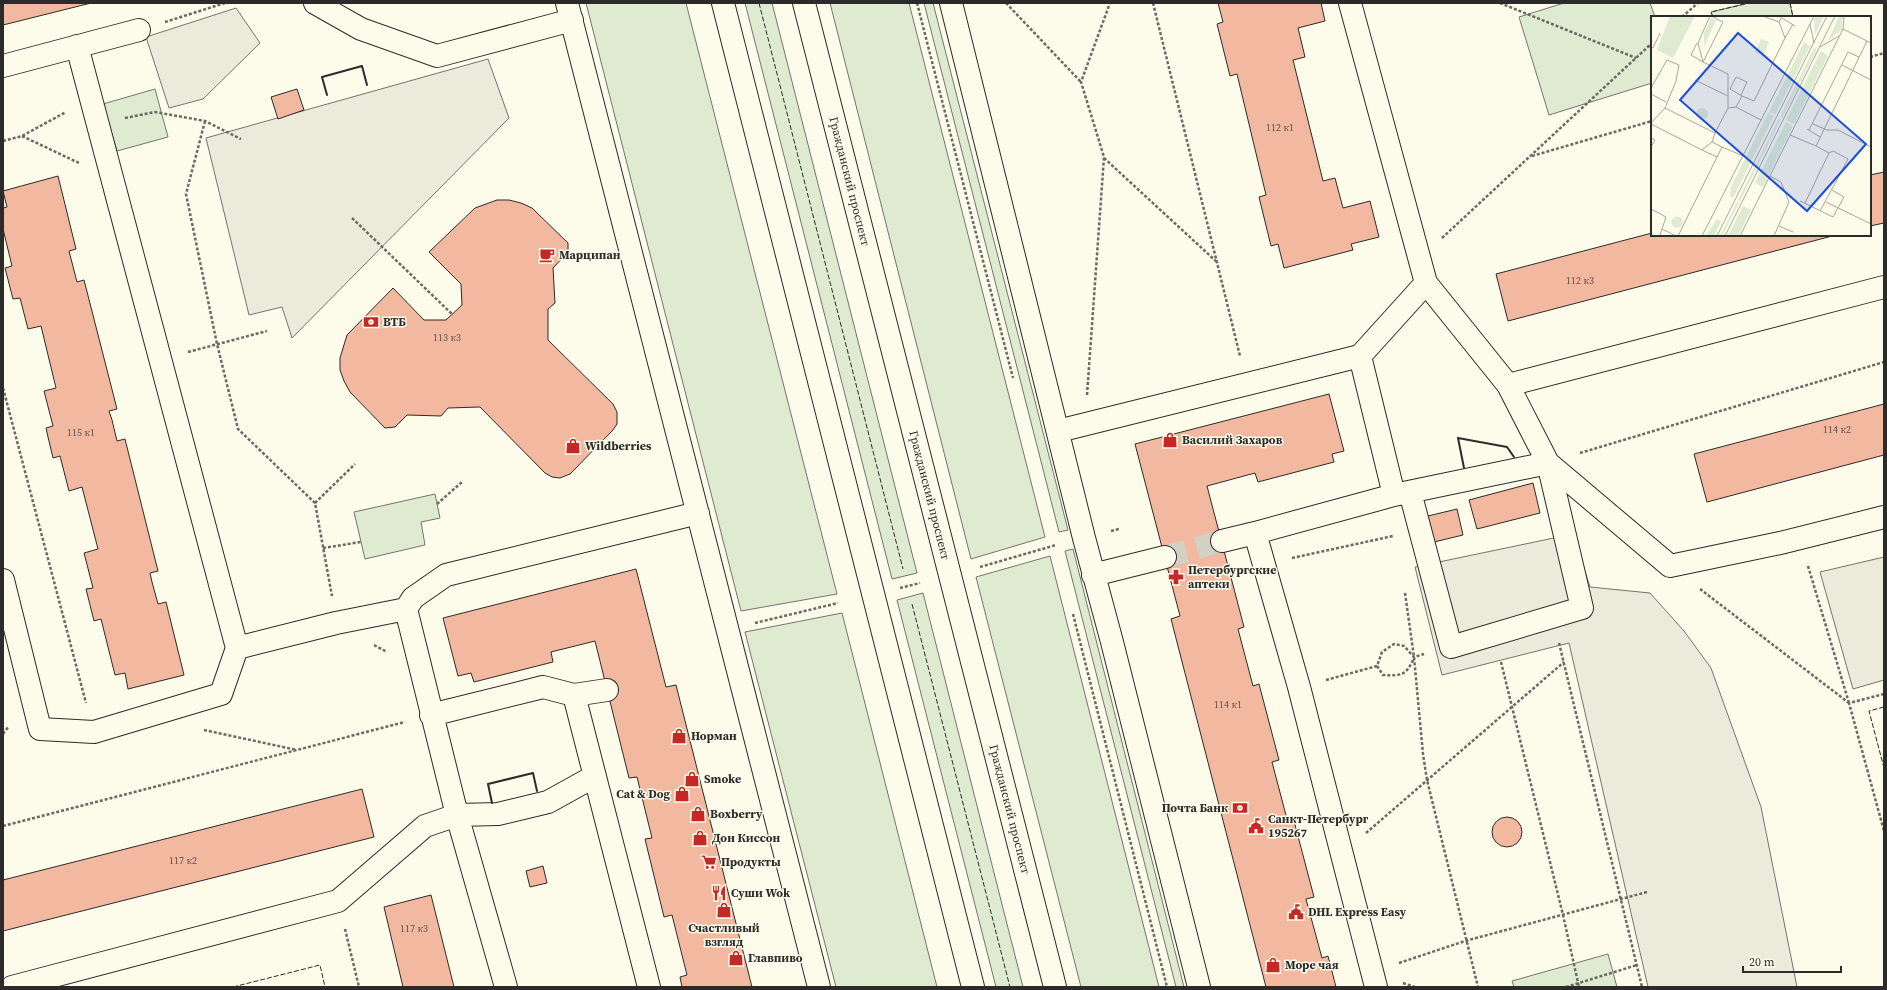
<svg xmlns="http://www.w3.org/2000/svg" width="1887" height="990" font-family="'Source Serif 4',serif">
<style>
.green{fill:#deebd1;stroke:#74746e}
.parking{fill:#eceadb;stroke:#74746e}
.building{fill:#f2b8a0;stroke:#2b2b2b}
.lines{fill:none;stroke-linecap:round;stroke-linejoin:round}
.minor-tunnel{stroke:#d3d1c4;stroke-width:22;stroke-dasharray:22 11;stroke-linecap:butt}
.minor-casing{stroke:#2b2b2b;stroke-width:24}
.major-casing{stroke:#2b2b2b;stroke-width:24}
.path{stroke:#6a6964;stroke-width:2.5;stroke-dasharray:3 2;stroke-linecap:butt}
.minor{stroke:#fdfbea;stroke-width:22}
.major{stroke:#fdfbea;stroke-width:22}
.fence{stroke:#2b2b2b;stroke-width:1;stroke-dasharray:5 2;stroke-linecap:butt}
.wall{stroke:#2b2b2b;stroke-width:2}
.labels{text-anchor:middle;stroke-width:3;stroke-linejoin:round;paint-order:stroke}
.number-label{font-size:10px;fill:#5d4e48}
.street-label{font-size:12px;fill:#2b2b2b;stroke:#fdfbea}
.poi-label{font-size:12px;font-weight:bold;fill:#2b2b2b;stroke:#fdfbea;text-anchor:start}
.inset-road{fill:none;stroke:#a9a89e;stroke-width:1}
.view{fill:#1d4ed8;fill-opacity:0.15;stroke:#1d4ed8;stroke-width:2}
.inset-edge{fill:none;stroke:#2b2b2b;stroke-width:2}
</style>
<rect width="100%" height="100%" fill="#fdfbea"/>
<path class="green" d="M586,3H686L837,594L741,611Z
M745,3H772L917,573L892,579Z
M830,3H909L1045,537L971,559Z
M924,3H933L1068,530L1059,532Z
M1564,3H1650L1655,17H1652V83L1549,115L1519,17Z
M1749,3H1790L1793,17H1713L1711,12Z
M155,89L168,137L117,151L103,104Z
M435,494L440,518L421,522L425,545L365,559L354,512Z
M1073,549L1184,987H1176L1065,551Z
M1050,556L1159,987H1081L976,577Z
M923,593L1023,987H996L897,600Z
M842,613L937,987H836L745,632Z
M1608,954L1617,987H1514L1512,981Z"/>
<path class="parking" d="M236,8L260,43L203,99L169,108L146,37Z
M488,59L509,118L292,338L282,307L249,315L206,138Z
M1573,534L1590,587L1650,593L1684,631L1711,668L1761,807L1797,987H1648L1569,643L1442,675L1415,567Z
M1884,557V680L1853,689L1820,572Z"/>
<path class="building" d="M3,3H91L3,25Z
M1218,3H1321L1325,21L1298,28L1305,57L1293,60L1323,181L1335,178L1343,208L1370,201L1379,237L1351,244L1353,250L1284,268L1278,244L1271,246L1259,197L1266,195L1237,74L1230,76L1217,24L1223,22Z
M297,89L304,110L278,119L271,97Z
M1884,172V223L1870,226V175Z
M58,176L76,249L69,251L77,282L84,280L117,409L109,411L112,420L117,441L125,439L158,571L150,573L152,582L158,604L166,602L184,675L128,689L125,673L115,675L101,619L94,621L86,589L93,588L84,553L98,549L82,487L69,491L60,456L53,458L48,437L46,428L53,426L44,391L56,388L41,326L28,329L20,298L13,299L5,268L12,266L3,229V208L7,207L3,191Z
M497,200H509L521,203L532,208L568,243V252L553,268L555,303L548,309V340L613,404L617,412V424L613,430L570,474L560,478L552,477L545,473L480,407L448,408L441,416L407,415L395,427L385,428L350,392L344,381L340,370V358L347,335L393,288L424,320H446L462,305L461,284L429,252L475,208Z
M1652,233V235H1836L1508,321L1496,274Z
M1329,394L1344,451L1332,454L1334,462L1258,482L1255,473L1207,486L1244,627L1238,629L1253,686L1259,684L1279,760L1272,762L1288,823L1294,821L1314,897L1306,899L1322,958L1328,956L1336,987H1266L1171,619L1180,616L1135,444Z
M1884,404V455L1707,502L1694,454Z
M1533,483L1540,513L1477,529L1469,500Z
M1457,509L1463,535L1434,542L1428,516Z
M636,569L666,687L676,685L752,987H682L680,977L687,975L672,915L664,917L645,839L652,838L637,777L629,778L595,641L551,652L553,662L474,682L471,673L458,676L443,618Z
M362,789L374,837L3,931V880Z
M1492 832a15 15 0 1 1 30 0a15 15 0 1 1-30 0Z
M543,866L547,883L530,887L526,871Z
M431,895L454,987H403L384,907Z"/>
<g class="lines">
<path class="minor-tunnel" d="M1165,557L1222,541"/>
<g class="minor-casing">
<path id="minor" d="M315,3L361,29L437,56L572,20
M567,3L819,987
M951,3L1084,538L1112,642L1199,987
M1350,3L1426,283L1360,356L1394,495L1255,533L1299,687L1376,987
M77,46L237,648L336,623L406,609
M3,66L139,30
M1426,283L1508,385L1884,287
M1508,385L1548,463L1670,566L1780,543L1884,517
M1058,431L1360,356
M1394,495L1548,463L1582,608L1451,647L1410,492
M1222,541L1255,533
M1093,575L1165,557
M3,580L40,729L94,732L221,694L237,648
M574,695L649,987
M431,715L543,687L574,695L607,690
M12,987L338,901L425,826L457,815L498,814L548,802L595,776
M506,987L457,815L406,609L413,598L446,575L698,513"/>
</g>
<g class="major-casing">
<g id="major">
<path d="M723,3L973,987"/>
<path id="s1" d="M804,3L1055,987"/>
</g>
</g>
<path class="path" d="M917,3L1013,378
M1006,3L1081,82
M1153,3L1240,356
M1500,3L1636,58
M1682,17L1698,3
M165,22L225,3
M1650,45L1652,50
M1870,57L1884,53
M125,118L155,112L205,121L241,139
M205,121L186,194L217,344L238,429L315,503L332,596
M22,136L79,163
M3,141L22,136L66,112
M1532,156L1652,121
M1104,158L1218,263
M352,218L452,314
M1442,238L1652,43
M188,352L267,331
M3,388L86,703
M1087,395L1104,157L1081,82L1110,3
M1580,453L1884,362
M315,503L355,464
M437,504L462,482
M1111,531L1119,529
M323,548L361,542
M1292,558L1393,536
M1808,566L1849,703
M980,567L1056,545
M900,588L920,583
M1700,589L1849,703
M1405,593L1414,657L1423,754L1427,780L1478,987
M1073,614L1167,987
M755,623L838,603
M1559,643L1642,987
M374,645L387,652
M1501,662L1563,915L1579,987
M1377,666L1383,675C1403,676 1406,675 1414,658
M1326,680L1377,666L1382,652L1394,644L1404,646L1414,657L1424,654
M1884,694L1849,703L1884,831
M204,730L297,750
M3,734L9,726
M3,826L405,722
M1366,833L1564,662
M345,929L359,987
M1399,963L1465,941L1647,892
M1403,983L1415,987
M1566,987L1637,965"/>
<use href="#minor" class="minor"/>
<use href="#major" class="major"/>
<path class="fence" d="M759,3L903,569
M1790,3L1793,17
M1713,17L1711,12L1749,3
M912,604L1010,987
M1884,707L1869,711L1884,768
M233,987L320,965L325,987"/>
<path class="wall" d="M327,95L322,77L362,66L367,85
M1464,468L1458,438L1507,447L1514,457
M492,803L488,784L533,773L537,791"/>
</g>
<defs>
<g id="cafe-bare" transform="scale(1.2)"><path d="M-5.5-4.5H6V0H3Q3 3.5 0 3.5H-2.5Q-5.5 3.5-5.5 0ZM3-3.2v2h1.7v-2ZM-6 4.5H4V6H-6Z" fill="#c62828" stroke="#fdfbea" stroke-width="2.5" paint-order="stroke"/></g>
<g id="bank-bare" transform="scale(1.2)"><path d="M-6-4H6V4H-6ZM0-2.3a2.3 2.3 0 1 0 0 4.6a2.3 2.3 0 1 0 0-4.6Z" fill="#c62828" stroke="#fdfbea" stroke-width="2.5" paint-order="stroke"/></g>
<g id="shop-bare" transform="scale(1.2)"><path d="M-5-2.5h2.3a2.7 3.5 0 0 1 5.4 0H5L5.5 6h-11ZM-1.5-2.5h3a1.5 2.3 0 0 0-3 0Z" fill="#c62828" stroke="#fdfbea" stroke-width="2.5" paint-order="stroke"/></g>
<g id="pharmacy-bare" transform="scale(1.2)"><path d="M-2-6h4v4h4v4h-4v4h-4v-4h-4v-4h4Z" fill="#c62828" stroke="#fdfbea" stroke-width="2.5" paint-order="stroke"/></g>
<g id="civic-bare" transform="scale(1.2)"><path d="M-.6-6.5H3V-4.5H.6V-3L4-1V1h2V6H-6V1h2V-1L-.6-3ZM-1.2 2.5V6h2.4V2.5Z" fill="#c62828" stroke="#fdfbea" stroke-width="2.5" paint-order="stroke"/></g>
<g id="supermarket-bare" transform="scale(1.2)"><path d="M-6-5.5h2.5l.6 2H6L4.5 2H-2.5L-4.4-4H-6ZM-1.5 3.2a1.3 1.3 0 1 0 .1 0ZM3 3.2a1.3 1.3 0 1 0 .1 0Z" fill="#c62828" stroke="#fdfbea" stroke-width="2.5" paint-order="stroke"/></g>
<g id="restaurant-bare" transform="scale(1.2)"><path d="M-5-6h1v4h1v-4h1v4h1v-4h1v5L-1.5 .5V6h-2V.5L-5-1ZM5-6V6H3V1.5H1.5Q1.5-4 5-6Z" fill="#c62828" stroke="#fdfbea" stroke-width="2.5" paint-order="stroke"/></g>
</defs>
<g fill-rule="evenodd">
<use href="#cafe-bare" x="547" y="255"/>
<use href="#bank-bare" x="371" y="322"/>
<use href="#shop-bare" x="1170" y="440"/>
<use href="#shop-bare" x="573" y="446"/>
<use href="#pharmacy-bare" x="1176" y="577"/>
<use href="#shop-bare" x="679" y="736"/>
<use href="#shop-bare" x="692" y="779"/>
<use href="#shop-bare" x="682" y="794"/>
<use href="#bank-bare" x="1240" y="808"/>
<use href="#shop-bare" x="698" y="814"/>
<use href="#civic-bare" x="1256" y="826"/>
<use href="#shop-bare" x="700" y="838"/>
<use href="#supermarket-bare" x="709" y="862"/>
<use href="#restaurant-bare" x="719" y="893"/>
<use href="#shop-bare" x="724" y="910"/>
<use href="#civic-bare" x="1296" y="912"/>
<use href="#shop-bare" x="736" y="958"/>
<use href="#shop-bare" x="1273" y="965"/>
</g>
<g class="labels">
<g class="number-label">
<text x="1280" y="131">112 к1</text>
<text x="1580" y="284">112 к3</text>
<text x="447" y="341">113 к3</text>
<text x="1837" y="433">114 к2</text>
<text x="81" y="436">115 к1</text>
<text x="1228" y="708">114 к1</text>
<text x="183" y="864">117 к2</text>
<text x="414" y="932">117 к3</text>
</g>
<g class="street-label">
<text dy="4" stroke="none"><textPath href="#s1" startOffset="184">Гражданский проспект</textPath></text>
<text dy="4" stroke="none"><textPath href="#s1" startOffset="508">Гражданский проспект</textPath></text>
<text dy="4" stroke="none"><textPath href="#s1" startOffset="832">Гражданский проспект</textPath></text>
</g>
<g class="poi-label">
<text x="559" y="259">Марципан</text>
<text x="383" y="326">ВТБ</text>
<text x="1182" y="444">Василий Захаров</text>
<text x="585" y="450">Wildberries</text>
<text x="1188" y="574">Петербургские<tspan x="1188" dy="14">аптеки</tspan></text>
<text x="691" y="740">Норман</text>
<text x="704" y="783">Smoke</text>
<text x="670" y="798" text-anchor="end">Cat &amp; Dog</text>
<text x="1228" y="812" text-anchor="end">Почта Банк</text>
<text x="710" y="818">Boxberry</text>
<text x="1268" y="823">Санкт-Петербург<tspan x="1268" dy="14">195267</tspan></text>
<text x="712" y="842">Дон Киссон</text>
<text x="721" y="866">Продукты</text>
<text x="731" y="897">Суши Wok</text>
<text x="1308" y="916">DHL Express Easy</text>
<text x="724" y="932" text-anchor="middle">Счастливый<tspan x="724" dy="14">взгляд</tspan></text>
<text x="748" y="962">Главпиво</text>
<text x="1285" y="969">Море чая</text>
</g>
</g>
<g transform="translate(1651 16)">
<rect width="220" height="220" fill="#fdfbea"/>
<path d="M19,0H44L22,42L6,34ZM165,0H173L164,19L163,3ZM188,0H192L190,14L177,25ZM60,2L65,4L53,31V17ZM110,23L118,26L112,40L104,36ZM153,26L159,30L124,99L118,96ZM163,32L166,33L131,102L129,101ZM170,35L177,40L143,108L135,104ZM45 98a6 6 0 1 1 12 0a6 6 0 1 1-12 0ZM117,97L123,100L82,182L79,180L80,171ZM128,102L130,103L89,185L87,184ZM135,106L142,110L112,171L104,167ZM86,186L88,187L71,220H69ZM92,190L100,194L87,220H77ZM20.5 206a5.5 5.5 0 1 1 11 0a5.5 5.5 0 1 1-11 0ZM66,203L70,205L63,220H55Z" fill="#deebd1"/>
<path class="inset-road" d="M59,0L47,27L52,46L77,58V80M112,0L128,6M131,2L144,10M159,8L163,27M192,13L220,27M134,22L142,8M46,27L40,39L52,46L72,6L60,0M0,31L2,32L9,17M169,31L188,20M191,49L220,64M44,64L77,80V92M0,72L16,44L28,49L25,65L14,92M0,78L15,86M90,79L96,66L85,61L79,73L91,80M85,91L110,104M0,107L14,92L64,117M0,108L51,134L61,126M162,108L176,114H187L220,131M156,113L169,121M158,114L197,36L208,41M139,119L165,130L216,25M0,122L4,124L0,131M71,131L61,126L64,117L77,92L85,91L91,80L103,85L134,22L128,6L131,0M51,134L66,141M119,160L130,166L138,186L123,220M149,185L182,201L193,181L181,174M175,186L220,208M154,187L178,137L165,130M0,193L15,201L9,219M169,195L197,143L182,135L178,137M128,210L142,216M11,213L25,220M27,220L71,131L92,140M51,220L163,0M66,220L176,0M74,220L184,0M89,220L192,13L193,0"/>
<path class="view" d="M87,17L215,128L156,195L29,84Z"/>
<rect width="220" height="220" class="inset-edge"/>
</g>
<rect width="1887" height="990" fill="none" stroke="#2b2b2b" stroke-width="8"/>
<path d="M1743 966v6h98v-6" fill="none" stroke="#2b2b2b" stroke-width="2"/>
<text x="1749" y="966" font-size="12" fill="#2b2b2b" stroke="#fdfbea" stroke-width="3" paint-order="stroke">20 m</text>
</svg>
